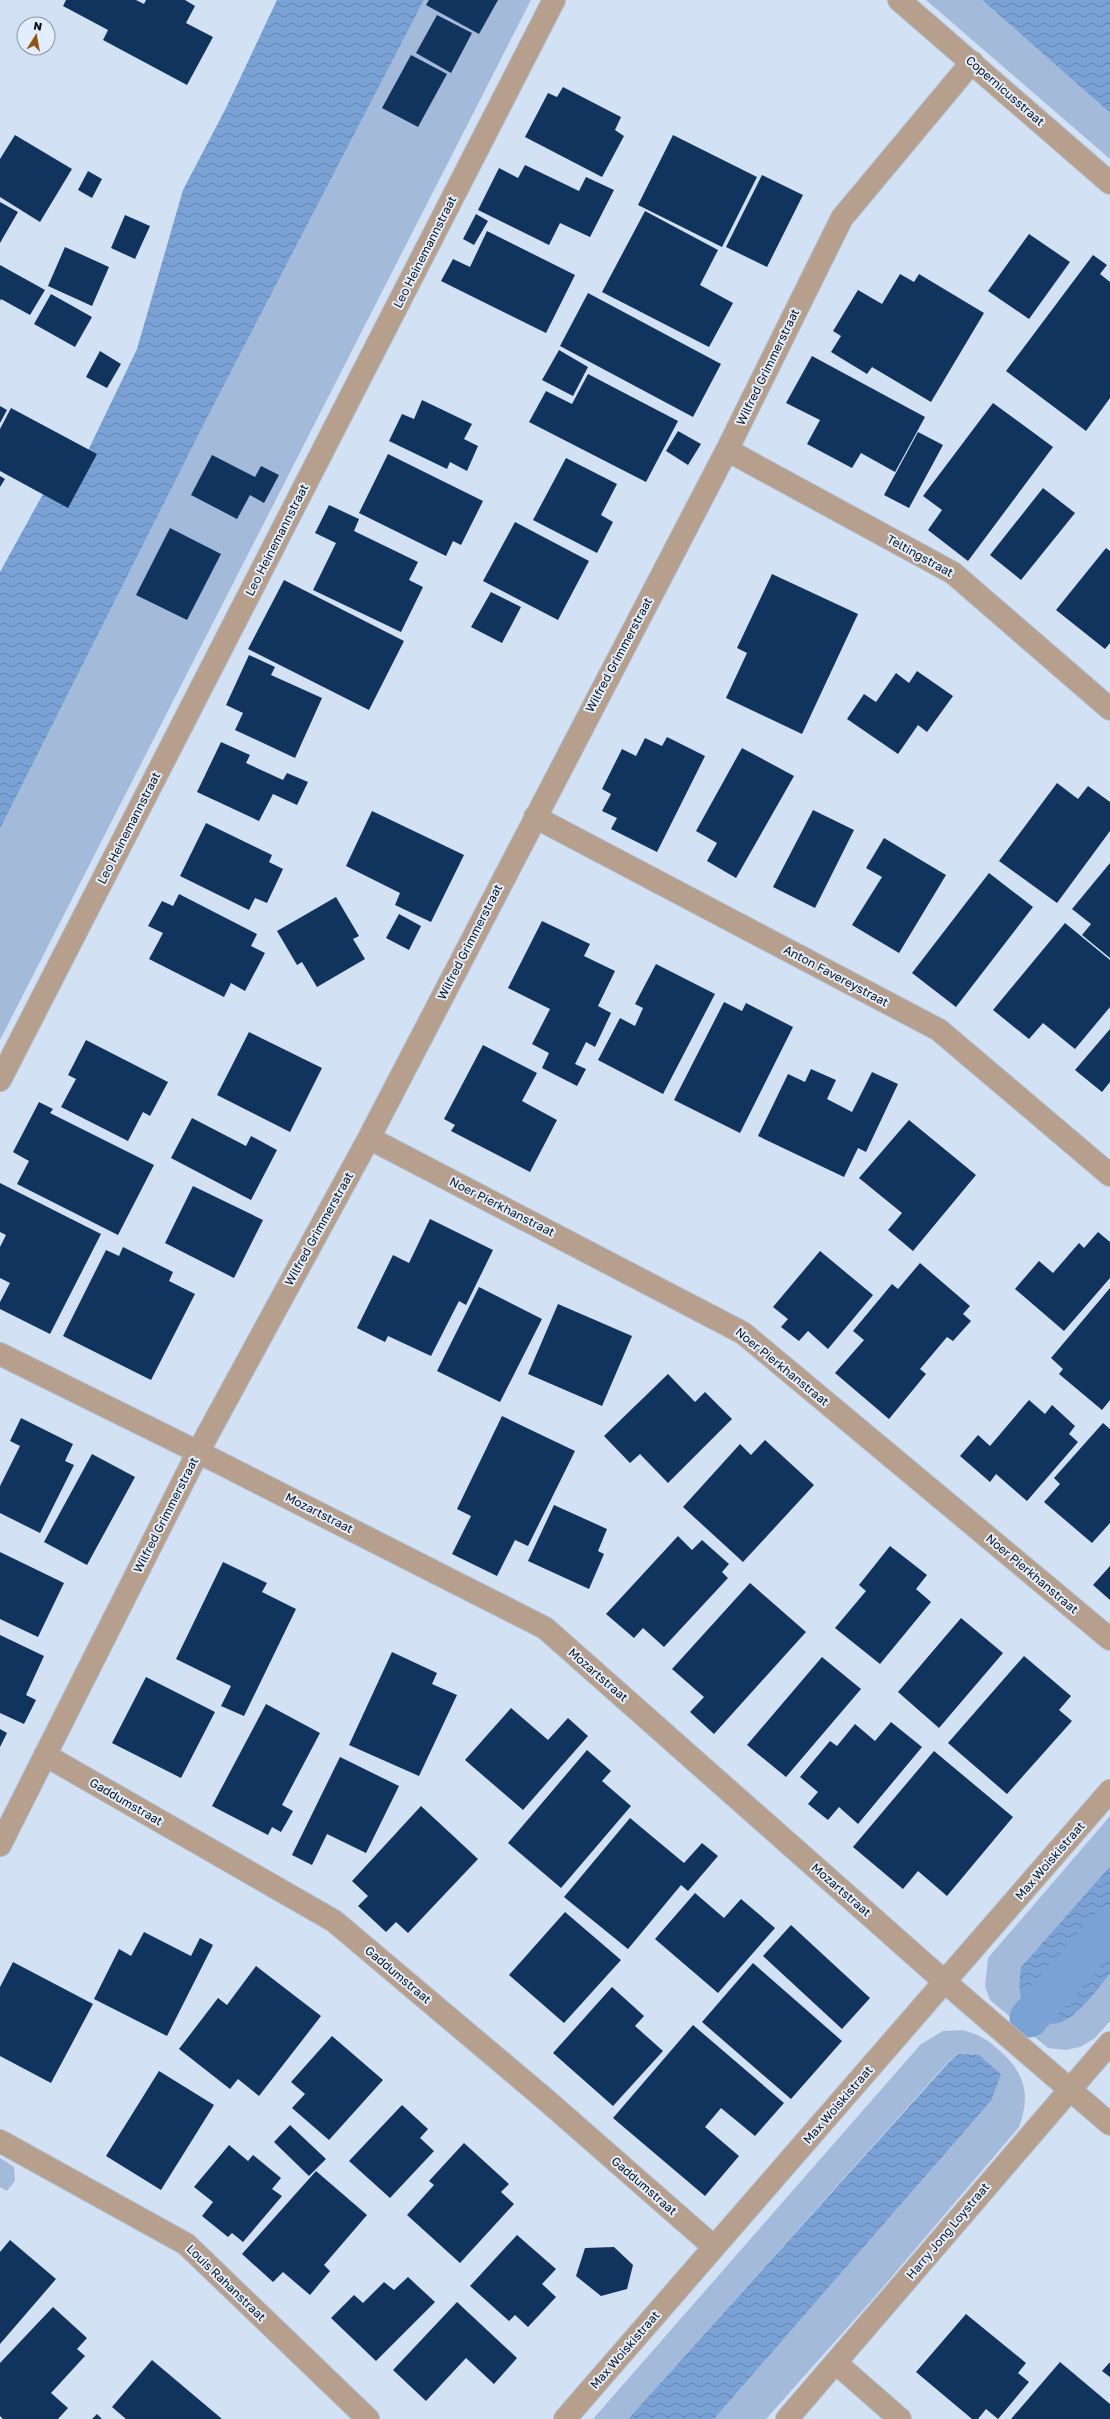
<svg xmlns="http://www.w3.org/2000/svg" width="1110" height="2419" font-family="'Golos Text',sans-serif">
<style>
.grass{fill:#a3bada}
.water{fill:url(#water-waves)}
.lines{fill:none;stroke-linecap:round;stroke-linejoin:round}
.canal{stroke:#7ba2d5;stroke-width:39}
.building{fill:#11345e}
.minor-casing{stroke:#afbccd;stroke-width:24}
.minor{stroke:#b69f8c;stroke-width:22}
.labels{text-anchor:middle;stroke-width:4;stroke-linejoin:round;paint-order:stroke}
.street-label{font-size:12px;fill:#0c1117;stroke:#e2eefe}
</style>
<defs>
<pattern id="water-waves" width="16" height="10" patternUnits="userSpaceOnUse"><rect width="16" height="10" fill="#7ba2d5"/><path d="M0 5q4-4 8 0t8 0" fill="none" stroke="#6383ac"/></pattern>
</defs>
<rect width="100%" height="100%" fill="#d3e1f5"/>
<path class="grass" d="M424,0H531L0,1040V829L208,416Z
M926,0H982L1110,113V159Z
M1110,1816V1866L1021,1967L1075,2014L1110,1974V2021L1095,2038L1080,2047L1066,2050L1048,2048L990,2000L985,1986L988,1958Z
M962,2030C980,2035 985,2038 999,2050C1025,2073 1031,2094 1019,2127L872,2300L766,2419H714L991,2101L960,2054L948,2062L628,2419H593L921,2044L943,2031Z
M0,2158L14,2167L15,2181L7,2191L0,2187Z"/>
<path class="water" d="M277,0H424L208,416L0,829V572L43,494L69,490L137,349L183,190L226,108Z
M982,0H1110V113Z
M1110,1866V1974C1097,1989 1070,2030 1047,2023C1043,2022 1038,2017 1035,2014C1016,1999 1019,1990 1021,1967Z
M959,2054L979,2055L1001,2074L991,2101L714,2419H628L949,2062Z"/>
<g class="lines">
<path class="canal" d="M1029,2018L1110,1926"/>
</g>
<path class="building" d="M66,0H136L144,4L146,0H185L195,6L186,23L213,37L187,85L103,40L108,30L63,6Z
M429,0H498L479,34L426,5Z
M437,15L472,33L451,73L416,53Z
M411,55L447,74L418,127L382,108Z
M563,87L621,117L615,130L624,136L602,177L525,137L548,93L557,97Z
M15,135L72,169L40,222L0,197V159Z
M673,135L757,177L722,247L638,205Z
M525,165L579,191L586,177L614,190L590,237L560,223L549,245L478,210L499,168L518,178Z
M88,171L102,179L92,198L78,190Z
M762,175L803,195L767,267L726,247Z
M0,202L18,212L0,243Z
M645,211L718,250L700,285L733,303L709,347L602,292Z
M476,214L488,221L474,245L463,239Z
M125,215L150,226L135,259L111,248Z
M487,231L575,275L546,333L441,281L453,259L470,267Z
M1029,234L1070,262L1029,319L988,291Z
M65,247L109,267L92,306L48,286Z
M1093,255L1107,265L1100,274L1110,282V398L1086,431L1006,371Z
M0,265L45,290L30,315L1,299L0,301Z
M900,274L914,282L919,274L984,313L931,402L872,367L867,374L831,352L841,336L833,331L858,290L882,304Z
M588,293L721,364L693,417L560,346Z
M51,294L92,317L75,347L34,324Z
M559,350L588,367L573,396L542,380Z
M100,351L121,364L107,388L86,377Z
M812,356L925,417L895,472L861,453L852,468L807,444L820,420L786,403Z
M588,374L678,421L646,482L529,422L546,391L572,404Z
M422,400L472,424L464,439L478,446L467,471L450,462L447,469L389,441L402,414L414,419Z
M993,403L1053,447L968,561L928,530L942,510L923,496Z
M0,406L7,410L0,423Z
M11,408L97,454L68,508L0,471V429Z
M678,431L701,444L688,465L666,451Z
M918,432L943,445L909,508L884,495Z
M388,454L483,501L461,545L453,541L446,556L359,513Z
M212,455L255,477L261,466L279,475L264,503L250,495L237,519L191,495Z
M566,458L617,484L601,515L613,522L597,553L533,520Z
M0,476L5,479L0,487Z
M1043,488L1075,513L1021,580L990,555Z
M329,505L359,519L354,531L418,562L409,580L423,587L401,632L313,590L336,543L315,533Z
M515,522L589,561L558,620L483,581Z
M170,528L221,554L187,620L136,595Z
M1106,548L1110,551V643L1105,649L1056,610Z
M772,574L858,614L802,734L726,698L747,653L737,648Z
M284,580L404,641L369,710L248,649Z
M491,592L521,607L502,643L471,627Z
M249,655L275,667L271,675L322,698L295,758L235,730L243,713L226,705Z
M917,671L953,696L927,732L918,725L898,754L847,719L864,694L876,702L896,673L909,683Z
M667,737L705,756L657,852L611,829L617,818L602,811L611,794L602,789L622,749L636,756L645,738L662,746Z
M221,742L250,755L246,763L283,780L287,773L308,782L297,805L273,794L259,821L197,792Z
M742,748L794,776L736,878L707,861L717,843L696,831Z
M1057,783L1078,799L1088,786L1110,802V831L1057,903L999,861Z
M813,810L854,830L815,908L773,887Z
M372,811L464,855L431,922L395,905L400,893L346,866Z
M206,823L272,855L269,862L283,869L267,903L255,898L249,910L180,876Z
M884,838L946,875L899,953L852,925L882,877L866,868Z
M1110,863V958L1082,935L1091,924L1072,909Z
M989,873L1033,907L956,1007L912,973Z
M179,894L257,934L251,946L265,953L245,991L231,983L224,997L149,959L163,933L148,926L162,901L173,906Z
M336,897L359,936L353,939L365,959L317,987L302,962L297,965L277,931Z
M399,914L421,926L409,950L386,938Z
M542,921L590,944L584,956L615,971L598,1006L611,1013L595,1047L586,1042L575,1064L586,1069L577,1086L542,1068L549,1053L532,1044L550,1009L508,988Z
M1065,923L1110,960V1007L1075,1049L1043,1023L1029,1039L993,1010Z
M656,964L715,994L663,1094L598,1060L620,1018L635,1026L643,1008L635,1004Z
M724,1002L742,1011L746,1003L793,1027L740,1133L674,1100Z
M1110,1029V1082L1102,1092L1075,1070Z
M249,1032L322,1068L290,1132L217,1095Z
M86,1040L168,1082L150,1116L143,1112L128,1141L61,1107L76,1079L68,1075Z
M483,1045L537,1073L522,1101L557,1120L530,1172L451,1131L455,1125L444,1119Z
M811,1069L836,1080L827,1099L852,1112L872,1072L898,1084L866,1152L858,1148L844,1177L758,1136L788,1074L805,1082Z
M39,1102L53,1109L50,1113L154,1165L118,1235L17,1184L29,1161L13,1152Z
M192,1118L246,1146L251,1136L277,1150L251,1200L171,1158Z
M909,1120L976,1175L913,1251L888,1230L902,1213L859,1178Z
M0,1183L101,1234L50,1334L0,1309V1302L10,1283L0,1278V1247L6,1235L0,1232Z
M193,1186L263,1220L234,1278L165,1243Z
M430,1219L493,1250L466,1305L459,1301L431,1356L388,1336L385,1342L357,1328L393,1255L409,1263Z
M1098,1232L1110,1242V1278L1064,1331L1015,1289L1039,1261L1053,1273L1079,1243L1084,1248Z
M123,1247L173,1272L169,1281L195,1294L151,1380L63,1336L106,1250L119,1256Z
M820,1251L873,1295L828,1349L808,1331L799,1341L781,1327L788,1319L773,1307Z
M920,1263L970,1306L963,1314L971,1321L953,1341L947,1337L920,1369L926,1374L889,1419L835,1373L864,1340L853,1331L892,1284L898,1289Z
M479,1287L542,1319L500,1402L437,1371Z
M1110,1288V1400L1102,1410L1059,1374L1063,1369L1051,1358Z
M558,1304L632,1336L602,1406L528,1374Z
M668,1374L695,1402L705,1392L732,1419L668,1483L640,1454L630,1463L604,1436Z
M1029,1400L1045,1414L1052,1405L1075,1426L1069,1434L1078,1442L1027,1501L996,1474L990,1482L960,1456L978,1435L990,1446Z
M502,1416L575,1451L528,1546L515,1540L497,1576L452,1554L471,1516L457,1509Z
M21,1418L73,1444L65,1461L74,1465L40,1533L0,1513V1486L20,1446L10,1441Z
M1103,1423L1110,1429V1523L1092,1543L1044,1502L1060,1484L1054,1478Z
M765,1440L814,1485L743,1562L683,1507L740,1444L751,1455Z
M92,1454L135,1477L87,1565L44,1542Z
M554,1505L607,1529L598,1551L604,1554L589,1589L528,1561Z
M678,1536L692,1550L702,1540L729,1564L722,1572L728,1578L664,1647L643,1628L634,1638L606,1614Z
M890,1546L927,1575L916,1589L931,1602L880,1664L835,1628L866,1591L859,1585Z
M0,1552L64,1583L38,1637L0,1619Z
M223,1562L267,1583L262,1592L296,1609L244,1716L221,1706L231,1686L176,1659Z
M1110,1566V1600L1093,1585Z
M750,1583L806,1632L714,1734L690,1712L704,1697L672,1669Z
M961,1618L1003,1653L939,1728L898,1692Z
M0,1635L44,1656L26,1695L36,1700L24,1724L0,1713Z
M392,1652L437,1673L432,1684L457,1695L419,1776L349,1745Z
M1024,1656L1071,1696L1059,1710L1072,1721L1007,1794L948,1743Z
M822,1657L861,1689L786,1777L747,1745Z
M146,1677L215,1712L181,1778L112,1743Z
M266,1704L320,1733L282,1805L293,1811L281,1832L272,1827L268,1835L212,1806Z
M511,1708L548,1740L568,1718L588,1736L523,1810L465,1760Z
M891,1722L922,1747L858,1824L839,1807L828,1820L808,1804L818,1792L800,1777L830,1741L837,1746L855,1724L875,1741Z
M0,1729L7,1733L0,1747Z
M587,1750L611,1771L602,1781L631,1806L561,1888L508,1843Z
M934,1751L1013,1817L947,1896L918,1871L903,1889L853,1847Z
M340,1757L399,1786L366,1853L327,1834L312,1865L292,1855Z
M421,1806L478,1859L408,1933L396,1922L386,1932L358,1906L368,1896L352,1881Z
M630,1818L684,1863L702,1843L718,1856L688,1891L681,1885L628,1949L564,1897Z
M695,1893L724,1918L741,1899L775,1928L718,1993L655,1939Z
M565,1912L621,1960L564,2023L509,1975Z
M791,1925L870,1998L842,2029L763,1956Z
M144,1932L191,1956L200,1938L213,1945L167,2036L94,1999L119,1949L131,1956Z
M13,1962L93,2004L51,2083L0,2056V1987Z
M753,1963L842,2041L791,2099L702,2022Z
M256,1966L321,2016L259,2096L238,2079L230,2089L179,2049L218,1998L227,2005Z
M612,1987L644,2016L635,2026L663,2051L613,2106L553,2053Z
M693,2025L784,2103L755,2136L721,2108L705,2127L739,2156L705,2196L613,2118Z
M332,2036L383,2080L329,2140L292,2108L305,2094L291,2082Z
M159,2071L214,2105L161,2190L106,2156Z
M402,2105L428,2129L420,2138L434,2151L390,2198L349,2161Z
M290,2125L326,2159L309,2176L274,2142Z
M464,2143L509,2184L501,2192L514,2204L460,2263L407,2215L434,2185L429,2181Z
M229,2145L248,2161L253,2155L281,2178L272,2189L282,2196L243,2242L232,2233L228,2237L202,2216L213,2202L194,2187Z
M316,2171L367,2215L324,2265L330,2271L310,2295L283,2272L273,2282L242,2254Z
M517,2235L556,2269L542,2284L556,2297L528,2327L515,2315L509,2321L470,2286Z
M10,2240L56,2279L0,2344V2252Z
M614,2247L633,2265L627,2289L601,2296L576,2276L585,2248Z
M408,2277L435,2302L376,2361L331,2318L354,2295L363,2303L384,2282L394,2290Z
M457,2302L517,2358L494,2384L466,2358L426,2401L393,2370Z
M53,2307L87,2338L77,2349L85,2356L51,2393L68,2408L58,2419H3L0,2416V2363Z
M966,2314L1026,2363L1018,2373L1029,2382L998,2419L986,2409L978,2419H972L916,2372Z
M152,2360L222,2419H126L112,2407Z
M1060,2362L1110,2404V2419H1011Z
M1110,2362V2377L1102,2371Z
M97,2414L102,2419H92Z"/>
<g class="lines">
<g class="minor-casing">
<path id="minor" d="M899,0L1110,183
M727,450L953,573L1110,709
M535,817L939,1030L1110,1175
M0,1080L554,0
M369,1138L743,1333L1110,1639
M0,1354L198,1452L545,1628L945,1982L1110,2124
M45,1755L334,1921L545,2099L714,2247
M0,1845L198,1452L369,1138L727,450L842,218L972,62
M0,2141L186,2244L368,2419
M836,2363L900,2419
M565,2419L1110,1791
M787,2419L1110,2043"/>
</g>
<use href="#minor" class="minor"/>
</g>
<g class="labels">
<g class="street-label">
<text transform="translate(1005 91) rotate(41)" y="4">Copernicusstraat</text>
<text transform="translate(425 252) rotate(-63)" y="4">Leo Heinemannstraat</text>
<text transform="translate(768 367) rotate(-64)" y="4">Wilfred Grimmerstraat</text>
<text transform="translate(277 540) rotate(-63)" y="4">Leo Heinemannstraat</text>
<text transform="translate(920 556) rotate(29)" y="4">Teltingstraat</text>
<text transform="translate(619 655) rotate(-62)" y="4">Wilfred Grimmerstraat</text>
<text transform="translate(129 828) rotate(-63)" y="4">Leo Heinemannstraat</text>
<text transform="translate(470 942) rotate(-63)" y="4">Wilfred Grimmerstraat</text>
<text transform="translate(836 976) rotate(28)" y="4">Anton Favereystraat</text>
<text transform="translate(502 1207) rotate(27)" y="4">Noer Pierkhanstraat</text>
<text transform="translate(319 1229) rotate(-61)" y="4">Wilfred Grimmerstraat</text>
<text transform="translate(782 1367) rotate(39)" y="4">Noer Pierkhanstraat</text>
<text transform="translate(319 1513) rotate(27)" y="4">Mozartstraat</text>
<text transform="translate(166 1515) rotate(-63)" y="4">Wilfred Grimmerstraat</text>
<text transform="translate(1032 1574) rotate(40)" y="4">Noer Pierkhanstraat</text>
<text transform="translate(598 1675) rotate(41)" y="4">Mozartstraat</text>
<text transform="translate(126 1802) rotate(30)" y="4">Gaddumstraat</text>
<text transform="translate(1050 1861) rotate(-49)" y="4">Max Woiskistraat</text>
<text transform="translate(841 1890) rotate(41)" y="4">Mozartstraat</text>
<text transform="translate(398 1975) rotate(40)" y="4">Gaddumstraat</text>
<text transform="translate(838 2105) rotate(-49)" y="4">Max Woiskistraat</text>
<text transform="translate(644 2186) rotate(41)" y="4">Gaddumstraat</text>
<text transform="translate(948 2231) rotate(-50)" y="4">Harry Jong Loystraat</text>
<text transform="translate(226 2283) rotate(44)" y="4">Louis Rahanstraat</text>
<text transform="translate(625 2350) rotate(-49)" y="4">Max Woiskistraat</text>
</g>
</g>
<g transform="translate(36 36) rotate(11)"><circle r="19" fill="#e2eefe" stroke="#8c96a2"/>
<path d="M0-3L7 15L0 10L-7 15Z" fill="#915714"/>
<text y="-6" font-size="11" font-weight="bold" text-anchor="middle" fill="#0c1117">N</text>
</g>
</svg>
